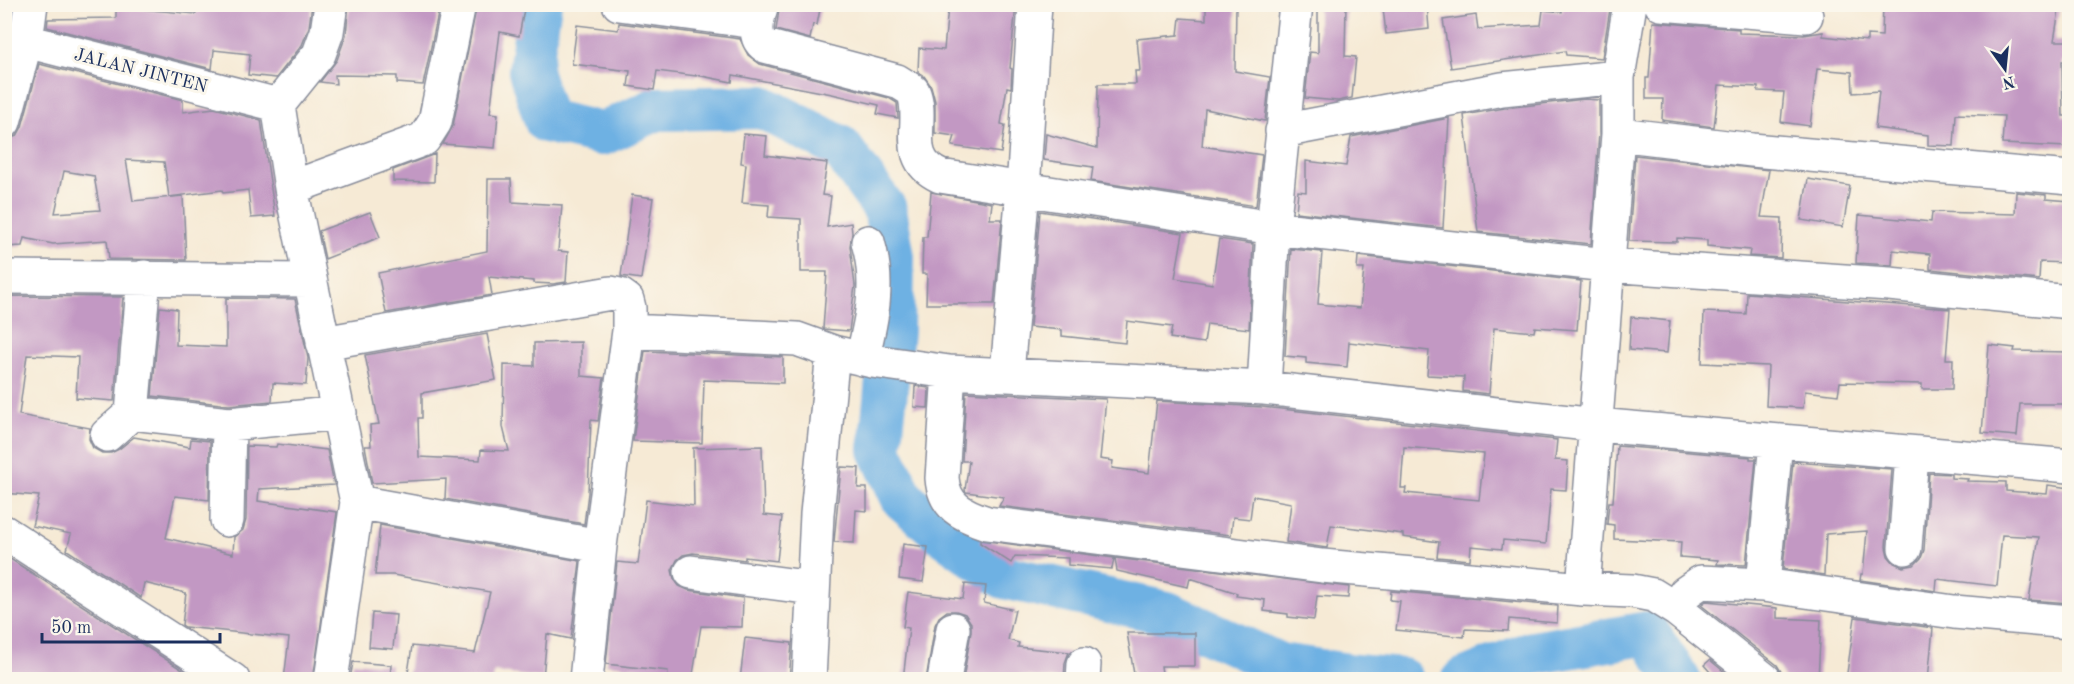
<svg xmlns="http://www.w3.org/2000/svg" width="2074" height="684" font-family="'Old Standard TT',serif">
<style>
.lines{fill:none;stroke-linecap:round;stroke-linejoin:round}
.river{stroke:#6eb1e3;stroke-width:44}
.building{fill:#c298c3;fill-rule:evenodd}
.minor-casing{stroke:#888c9a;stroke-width:36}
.minor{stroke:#fff;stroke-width:33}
.labels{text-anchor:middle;stroke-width:6;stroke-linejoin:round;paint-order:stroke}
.street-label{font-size:18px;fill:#1b2f5e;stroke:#fbf7ec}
</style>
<rect width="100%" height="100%" fill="#fbf7ec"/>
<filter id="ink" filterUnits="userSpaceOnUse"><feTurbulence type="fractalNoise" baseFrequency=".0167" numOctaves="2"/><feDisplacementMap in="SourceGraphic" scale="12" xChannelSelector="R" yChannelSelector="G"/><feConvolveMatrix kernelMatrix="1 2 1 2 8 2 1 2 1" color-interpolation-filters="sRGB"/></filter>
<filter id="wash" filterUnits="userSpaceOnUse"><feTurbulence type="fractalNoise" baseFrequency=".008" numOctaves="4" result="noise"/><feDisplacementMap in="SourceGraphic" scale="24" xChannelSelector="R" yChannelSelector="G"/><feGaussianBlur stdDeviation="1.35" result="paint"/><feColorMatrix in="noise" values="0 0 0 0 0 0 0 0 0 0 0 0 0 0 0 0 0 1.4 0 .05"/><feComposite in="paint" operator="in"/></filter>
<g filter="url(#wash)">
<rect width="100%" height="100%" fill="#f6ead5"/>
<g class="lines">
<path class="river" d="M540,4L530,71L546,121L602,134L657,109L762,107L840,147L885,209L893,257L892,331L880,450L903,499L945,535L1004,577L1167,613L1280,665L1355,676L1402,680
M1463,680L1528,654L1648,633L1679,680"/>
</g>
<g id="blocks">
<path class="building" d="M197,4H312L309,27L302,45L276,78L248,75L250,54L214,50L212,69L47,27L48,19L116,18V7L196,14Z
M349,4H440L423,85L397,83V76L335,75L336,84L320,82L337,60L346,35Z
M477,4H525L519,36L500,32L490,113L498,114L495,148L443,144L453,126Z
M780,4H821L817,25L813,24L810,39L776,30Z
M977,4H1016L1010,68L1012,69L1011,88L1007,87L1001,124L1005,125L1001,153L952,146L955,136L935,133V101L931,86L924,76L918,72L919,48L944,50L948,7L976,9Z
M1206,4H1236L1235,71L1270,77L1265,121L1205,109L1202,146L1262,155L1256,206L1091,181L1093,167L1044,160L1046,134L1097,148L1098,84H1136L1135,71H1140L1137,39L1178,35L1180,18L1206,20Z
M1318,4H1346L1345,56L1356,57L1352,98L1338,101L1305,98L1310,52L1318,53Z
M1412,4H1427L1429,29L1386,34L1383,8Z
M1883,4H2060L2054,41H2067L2068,61H2062L2063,116H2069L2067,147L2002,144L2004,116L1956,114L1954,146L1928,145V135L1875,128L1879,91L1853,93L1852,72L1817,69L1810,126L1781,122L1784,92L1758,91V87L1719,85L1714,127L1662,120L1663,99H1646V78H1649L1653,22L1739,29V33L1804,35L1823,32V36L1867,41V35L1882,36Z
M1563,5L1610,9L1602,58L1566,55L1565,51L1451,68L1443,20L1476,15L1478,29L1541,25L1543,10L1562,12Z
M619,23L740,39L748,55L760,64L889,98L897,103L898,118L877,114L879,105L832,94L733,75L732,82L696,75V76L657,71L654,90L628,86L630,71L572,64L577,25L618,30Z
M39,64L183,100V112L214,108L261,120L275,216L251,218L248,190L223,193L222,190L169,197L164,162L126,160L133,201L183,196L186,260L109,259L107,240L53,244L24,238L22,246L4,247V140L17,136L22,127ZM64,171L94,176L100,210L55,213Z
M1585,99L1599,100V133L1591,244L1478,232L1464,115L1505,108Z
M1449,118L1443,228L1296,212L1298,191L1306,192V161L1346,166L1351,137Z
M744,134L767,136L765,155L827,163L822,195L831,196L827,227L851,223L852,233L850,246L855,286L849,331L823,329L827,272H801V219L768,217L769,205L742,203L746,164L741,163Z
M435,154L434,182L393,181V170Z
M1635,155L1769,170L1761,217L1782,218L1781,258L1749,256L1750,250L1707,246V240L1677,238V242L1629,241Z
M488,179H511L512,202L562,205L558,251L568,252L566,282L553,284L534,283V281L489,277L492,295L386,313L378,273L487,251Z
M1808,179L1850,186L1843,227L1801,220Z
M931,192L992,203L990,219H1002L994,304H926L927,274H922L923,237H927Z
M2016,192L2046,195V199L2070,201L2069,263L2040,262L2039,280L1930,269V254L1893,250L1892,265L1856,263L1859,215L1931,222L1932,212L2015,214Z
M632,195L653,198L641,279L621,276Z
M1040,211L1183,233L1175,278L1212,284L1219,239L1253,244L1249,329L1207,324L1204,343L1170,338L1172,327L1127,321L1125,343L1062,336V330L1030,327Z
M370,212L380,237L325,259L319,231Z
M1291,249L1322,252L1318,304L1360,308L1364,269H1357L1358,256L1581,281L1577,330L1535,327L1534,332L1494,328L1489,394L1463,391L1464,377L1427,375L1429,351L1349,342L1347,367L1306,363V358L1285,356Z
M1747,293L1950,309L1946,359H1953L1952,389H1922V384L1840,382L1838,395L1805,391L1803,408L1766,406L1768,366L1702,363L1704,312L1746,314Z
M4,296L123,297L114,401L76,398L78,357L27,355L19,415L90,428L89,439L93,448L102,453H111L119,449L134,437L190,447L191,439L210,441L209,500L175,496L166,538L233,554L234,537L243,530L246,520L247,446L276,447L277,444L327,450L334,485L259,489L258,501L337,512L313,680H284L289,638L185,627L182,625L186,593L144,583L141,598L67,550L71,534L32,526L39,496L4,493Z
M226,298L295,299L308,358L306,385L273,383L272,401L229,405L152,396L160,307L177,309L176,345L226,347Z
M1631,317L1670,321L1667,353L1629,350Z
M487,334L496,380L422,393V418H418L419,457L480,460L481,450L509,451L503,427L504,365L534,366V343L581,342V376L604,378L598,421L591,420L588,493L584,524L445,499L446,479L372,483L365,446H371L370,425L379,424L365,355Z
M1989,345L2015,348L2014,351L2070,352V404H2020L2017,436L1982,433Z
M645,351L783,357V383L704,380L702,443L633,441Z
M915,386L929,388L928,408L914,407Z
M966,392L1106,399L1100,459L1113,461L1112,468L1149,473L1157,401L1262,407L1557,440L1555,460L1568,461L1566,490L1551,489L1546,544L1503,540L1502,549L1471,546L1470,560L1437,557L1439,542L1403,537V534L1331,525L1327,548L1286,542L1291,503L1253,496L1250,519L1233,517L1231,535L999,506L1004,497L966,492L965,490L969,461H962ZM1404,447L1484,454L1479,500L1405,493L1406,488H1401Z
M762,446L764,515L782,517L777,561L745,557V560L693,553L683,555L677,560L672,570L674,579L679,586L688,590L743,598L742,627L701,626L692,680H667L668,671L606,664L617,562L638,564L646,500L694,506L693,448Z
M1617,446L1750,457V459H1756L1746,565L1717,564L1718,560L1680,557L1681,542L1614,539V525L1607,524L1609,502H1613Z
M1793,462L1892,469L1886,547L1888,556L1894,563L1903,567L1914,565L1921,558L1924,550L1929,473L1951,474V478L1968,479L1967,481L2006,482V491L2047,494L2048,485L2070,488V603L2029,600L2039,537L2002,535L1997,586L1937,579L1936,591L1860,580L1861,574H1863L1867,531L1826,534L1824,575L1783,569Z
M841,467L859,468L858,488H867V511L856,510L854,543L834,542Z
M380,525L580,561L571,639L547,634L543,678L494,672L493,680H407L412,646L475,653L490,592L393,575H375Z
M980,540L1114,558L1112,569L1068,565V558L1015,556L1011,563L980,543Z
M903,544L928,547L923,582L899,579Z
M4,555L198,680H4Z
M1115,558L1349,587L1348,598L1317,596L1314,620L1288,617V614L1264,611L1265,600L1236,596L1237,593L1190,578L1188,587L1117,571Z
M965,584L986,586L984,603L1015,610L1008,640L1019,643L1018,647L1069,652L1065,663L1064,680L1011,675L1009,680H963L971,632V623L965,614L956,611H947L939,617L935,625L926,680H903L909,628L903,627L908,592L963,599Z
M1391,591L1558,606L1557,623L1509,619L1508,631L1465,629L1464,637L1396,630L1400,601L1390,600Z
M1706,601L1777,608V618L1821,620L1818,680L1783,679L1782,673L1777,665L1701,605Z
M372,613L396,615L393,649L369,647Z
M1855,617L1933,628L1928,680H1846Z
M1127,633H1195V666H1161L1163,680H1135Z
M745,638L792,643L789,680H740Z
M1710,660L1734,680H1717L1704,665Z
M353,662L391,665L390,680H350Z"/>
</g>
</g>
<g filter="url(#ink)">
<use href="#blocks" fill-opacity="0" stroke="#888c9a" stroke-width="1.5"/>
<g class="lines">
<g class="minor-casing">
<path id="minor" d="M619,4L756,22
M762,4C758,17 752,37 765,46L897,81L913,91C926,121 900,158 940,176L1273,228L1607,265L1889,284L2070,302
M1661,4L1806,16
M4,39L26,41L278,105
M4,122L26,41L31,4
M1282,131L1502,89L1618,77
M1618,134L1752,150L2070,178
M291,188L424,139L435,122L459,4
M4,277L310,280
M629,331L797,339L833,352
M323,343L611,293L620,295L627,300L629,308V331L600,546L586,680
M862,359C872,319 880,283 868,242
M949,372L942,478C944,506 962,515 987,523L1322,566L1583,589L1632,591L1653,595L1677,610L1765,680
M1007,373L1023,189L1035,4
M1264,388L1273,228L1296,4
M132,413L144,277
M107,435L132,413L229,424L340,413
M357,502L600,546
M227,520L229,424
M4,532L233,680
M1905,548L1912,454
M691,572L813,588
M1763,585L1776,441
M1583,589L1618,134V77L1630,4
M1677,610L1685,593L1701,582L1763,585L1954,612L2070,622
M331,680L357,502L291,188L278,105L319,54L327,32L331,4
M809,680L817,514L833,352L872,361L949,372L1264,388L1596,425L2070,466
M944,680L953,629
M1083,680L1084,664"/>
</g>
<use href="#minor" class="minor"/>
</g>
</g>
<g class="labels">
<g class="street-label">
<text transform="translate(141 70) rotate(14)" y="6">JALAN JINTEN</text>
</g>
</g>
<rect width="2074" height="684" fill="none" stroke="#fbf7ec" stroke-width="24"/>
<g transform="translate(2005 69) rotate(165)" stroke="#fbf7ec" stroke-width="4.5" paint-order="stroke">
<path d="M0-4.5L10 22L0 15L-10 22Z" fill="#1b2f5e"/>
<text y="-9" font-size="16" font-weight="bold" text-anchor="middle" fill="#1b2f5e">N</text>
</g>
<path d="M42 633v9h178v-9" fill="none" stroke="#1b2f5e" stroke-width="3"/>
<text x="51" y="633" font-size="18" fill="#1b2f5e" stroke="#fbf7ec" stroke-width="4.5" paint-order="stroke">50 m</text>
</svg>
